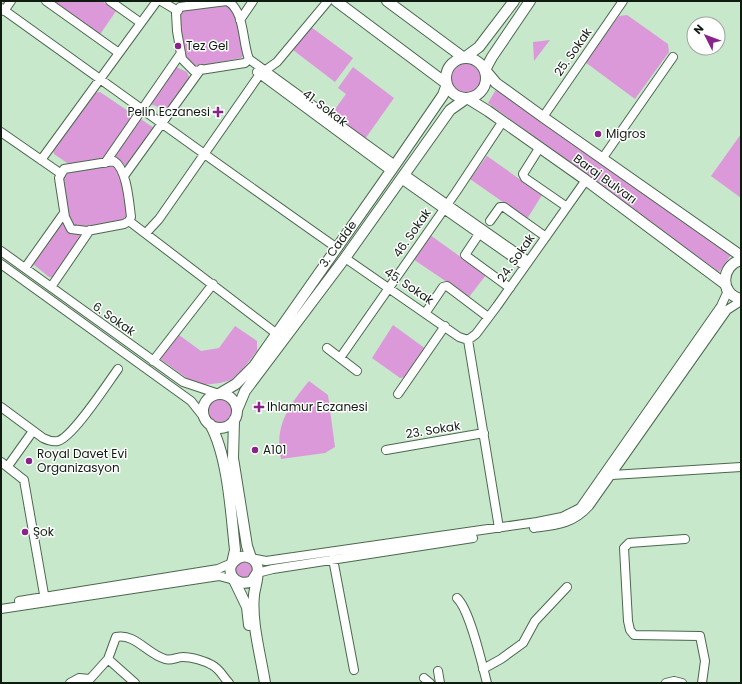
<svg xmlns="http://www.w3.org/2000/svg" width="742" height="684" font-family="Poppins,sans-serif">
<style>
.green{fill:#db99d9}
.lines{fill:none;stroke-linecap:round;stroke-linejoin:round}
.minor-casing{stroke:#4b684e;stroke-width:10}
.major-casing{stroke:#4b684e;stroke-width:12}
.minor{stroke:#fff;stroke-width:8}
.major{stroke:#fff;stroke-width:10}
.poi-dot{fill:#89238a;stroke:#fff;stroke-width:1.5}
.labels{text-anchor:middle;stroke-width:3;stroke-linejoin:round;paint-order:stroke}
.poi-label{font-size:12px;fill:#0f1b10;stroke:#fff;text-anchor:start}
.street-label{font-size:12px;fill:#0f1b10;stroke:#fff}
</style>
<rect width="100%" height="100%" fill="#c7e8ca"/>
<path class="green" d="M53,1H102L116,11L99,36Z
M227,4L235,11L243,56L241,58L195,67L185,60L178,22L179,14L184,10Z
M627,15L668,44L669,52L635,99L585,62L619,16Z
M311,27L353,58L335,82L293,50Z
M550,40L534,61L533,42Z
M451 78a15 15 0 1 1 30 0a15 15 0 1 1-30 0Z
M176,67L187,72L190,79L167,113L156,106L150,104Z
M353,67L394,98L365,139L331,115L346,94L338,88Z
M497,88L731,255L719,272L488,103Z
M100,92L131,113V119L102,160L70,165L54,154L53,149L94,93Z
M139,118L154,128L129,165L126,166L113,155Z
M741,134V198L711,176Z
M487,156L542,195L527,219L470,179Z
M114,165L118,166L128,212L127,220L78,229L70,224L62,180L64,173Z
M62,222L68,230L82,236L53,278L49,277L33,264Z
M430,235L486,275L469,297L413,259Z
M393,325L426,349L406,377L400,378L372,358Z
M235,326L257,341V351L242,370L231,380L220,383L202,385L191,381L160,359L179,335L201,351L219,348Z
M309,381L328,395L335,447L325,453L281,459C274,425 289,406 309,381Z
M207 411a13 13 0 1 1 26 0a13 13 0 1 1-26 0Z
M235 571a9 9 0 1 1 18 0a9 9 0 1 1-18 0Z"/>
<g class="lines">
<g class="minor-casing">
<path id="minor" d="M46,1L119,53
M110,1L141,23
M161,1L178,11
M1,8C113,88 224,169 337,248
M4,11L11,1
M240,20L253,1
M249,59L245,63L194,71L182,59L177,31L176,13L180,7L187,6L227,1C245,10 242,42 249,59L395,165
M257,72L391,171
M543,117L623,1
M1,132L60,173
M540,147L523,174L525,178L567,207
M602,159L673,57
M41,160L157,1
M114,161C127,169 129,202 131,217L129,221L124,224L87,231L71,229L65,217L59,178L64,169Z
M105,163L181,53
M404,174L528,261
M124,176L201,69
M401,179L525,266
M129,221L277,334
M490,221L500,207H504L546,237
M146,233L159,219L260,74L277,62L328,1
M477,237L465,255L510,288
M1,251L183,382L219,394
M345,258L459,337L468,340L476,334L497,306L586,180
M1,264L191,401L206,420
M25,268L64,213
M51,287L90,230
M426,312L443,287L447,286L488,317
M468,340L499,528
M327,348L357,371
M340,358L456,192L503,121
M153,361L213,284
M398,394L445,326
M1,407L43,438C47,440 52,442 58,441C73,437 107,384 118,369
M386,450L484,433
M1,462L24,480L45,600
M8,466L33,431
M612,475L741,467
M534,528C556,525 573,524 589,506L727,310L741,301
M685,539L629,543L624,548L628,621L630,630L634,635L700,636L705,661L702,683
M251,558L266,561L537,522L562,517L580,508L721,306L727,293L725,285
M333,559L354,670
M257,573L273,569L473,538
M457,598C470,610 482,664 487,683
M19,601L218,569L232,563
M1,609L219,576L234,580
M108,659L135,683
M483,669L501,659L523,643L535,621L567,587
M438,671L440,683
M424,678L430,683
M70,683L79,678L90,679L108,659L116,637C135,633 147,654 165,659C172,661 176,657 183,657C192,657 205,661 212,665C220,669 223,677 229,683
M666,683L674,681L682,683"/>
</g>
<g class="major-casing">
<path id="major" d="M387,1L464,58L479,47L514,1
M530,1L492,57L485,70L496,83L543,117L741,256
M446 78a20 20 0 1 1 40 0a20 20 0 1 1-40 0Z
M741,260C721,265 719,294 741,299
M219,394L236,384L254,366L395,165L443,95L447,84L336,1
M203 411a17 17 0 1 1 34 0a17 17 0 1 1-34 0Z
M237,410L245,391L345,258L450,110L467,98L488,111L583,178L725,284
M234,420L233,458L247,546L251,558
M210,424C228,456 231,513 235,550L232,563
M257,573L252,581C235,589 222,569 237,559C244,554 254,557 257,565C260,574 255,586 254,595C251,622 261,657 265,683
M234,580L247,607L249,625"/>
</g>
<use href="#minor" class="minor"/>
<use href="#major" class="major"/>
</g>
<g class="poi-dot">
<circle cx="178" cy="46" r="4"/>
<path d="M216 106h4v4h4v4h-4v4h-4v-4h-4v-4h4z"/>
<circle cx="598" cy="134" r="4"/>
<path d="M257 401h4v4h4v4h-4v4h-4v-4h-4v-4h4z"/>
<circle cx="255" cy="450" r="4"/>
<circle cx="29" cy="461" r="4"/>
<circle cx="25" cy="532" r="4"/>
</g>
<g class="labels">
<g class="poi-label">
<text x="186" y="50">Tez Gel</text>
<text x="210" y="116" text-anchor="end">Pelin Eczanesi</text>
<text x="606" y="138">Migros</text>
<text x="267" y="411">Ihlamur Eczanesi</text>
<text x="263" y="454">A101</text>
<text x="37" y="458">Royal Davet Evi<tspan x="37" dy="14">Organizasyon</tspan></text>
<text x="33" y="536">Şok</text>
</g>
<g class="street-label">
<text transform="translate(573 52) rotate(-55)" y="4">25. Sokak</text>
<text transform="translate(325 108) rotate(37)" y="4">41. Sokak</text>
<text transform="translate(605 179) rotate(36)" y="4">Baraj Bulvarı</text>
<text transform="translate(412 233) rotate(-55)" y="4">46. Sokak</text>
<text transform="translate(338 244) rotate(-54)" y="4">3. Cadde</text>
<text transform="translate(516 258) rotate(-55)" y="4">24. Sokak</text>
<text transform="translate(409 286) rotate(34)" y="4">45. Sokak</text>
<text transform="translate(114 319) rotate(35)" y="4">6. Sokak</text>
<text transform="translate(433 430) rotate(-9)" y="4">23. Sokak</text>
</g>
</g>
<rect width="742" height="684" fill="none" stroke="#0f1b10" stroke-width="4"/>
<g transform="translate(706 36) rotate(312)"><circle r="19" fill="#ffffff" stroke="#9fa49f"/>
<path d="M0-3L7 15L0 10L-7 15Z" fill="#89238a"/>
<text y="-6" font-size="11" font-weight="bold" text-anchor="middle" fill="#0f1b10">N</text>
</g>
</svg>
